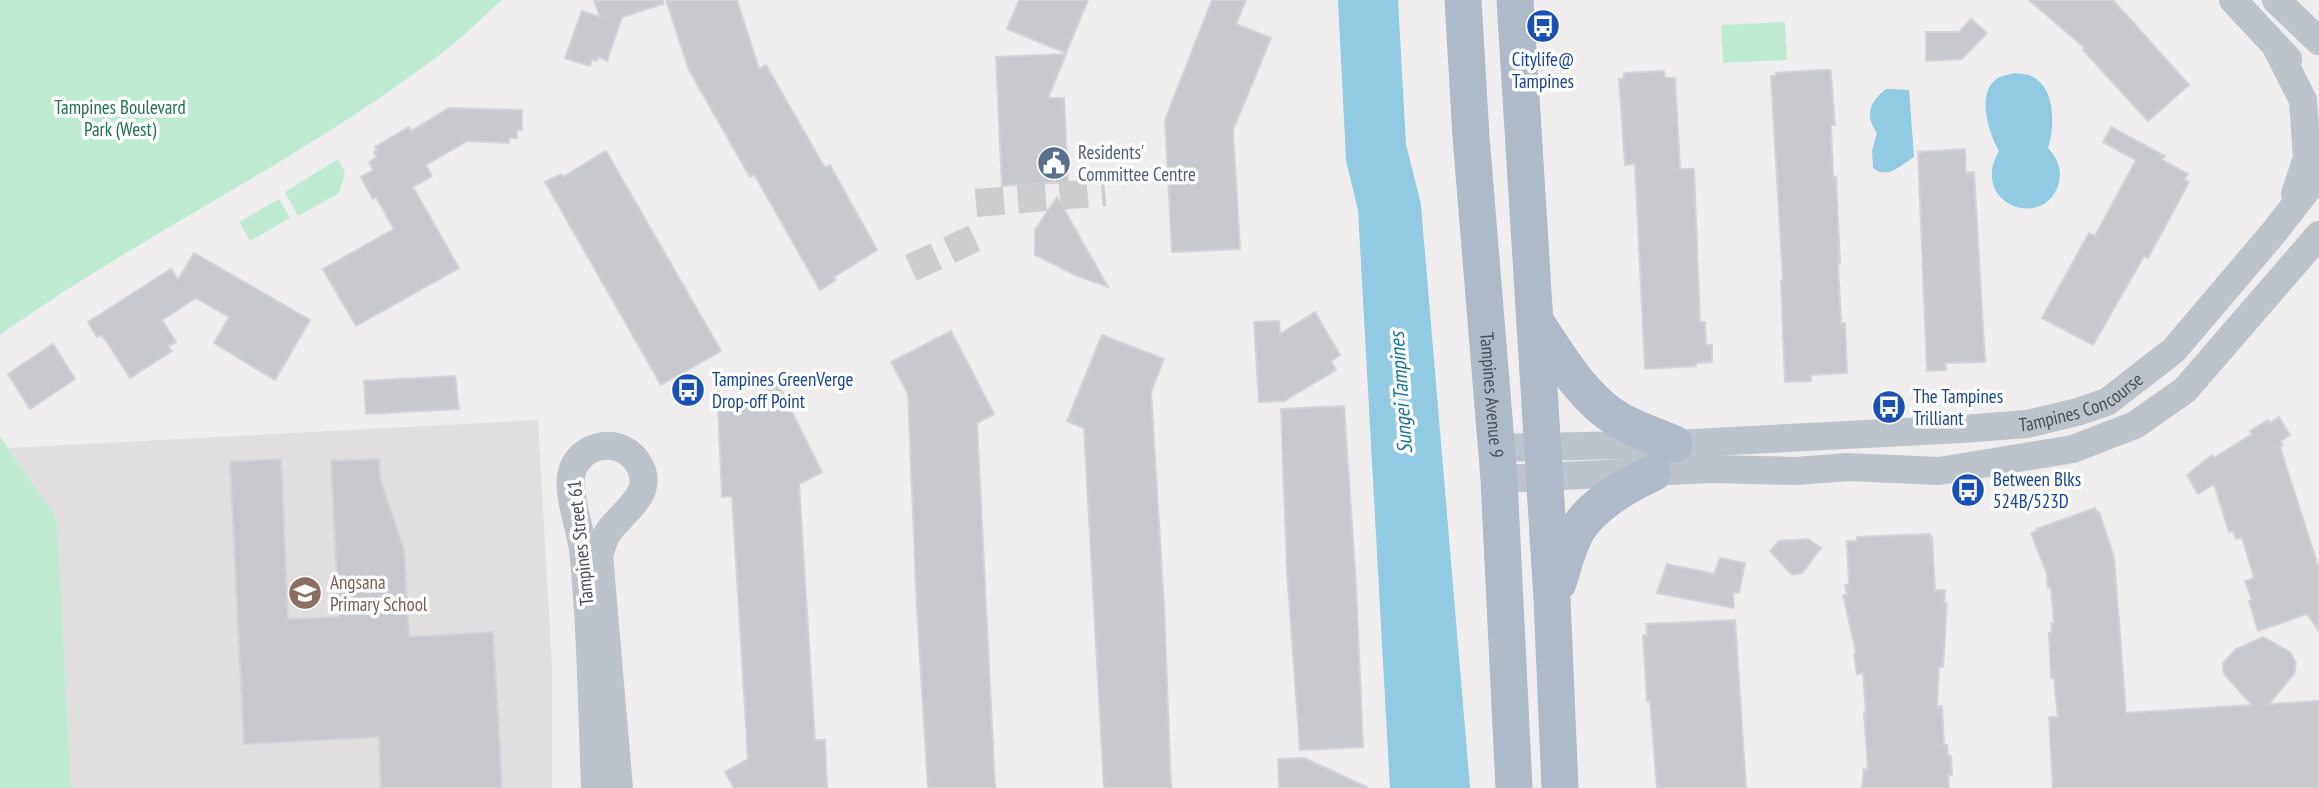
<svg xmlns="http://www.w3.org/2000/svg" width="2319" height="788" font-family="'PT Sans Narrow',sans-serif">
<style>
.education{fill:#e0dede}
.green{fill:#bfead2}
.water{fill:#90cbe3}
.lines{fill:none;stroke-linecap:round;stroke-linejoin:round}
.canal{stroke:#90cbe3;stroke-width:24}
.river{stroke:#90cbe3;stroke-width:42}
.building{fill:#c7c9cf;stroke:#d1d3d8;stroke-width:2}
.minor-tunnel{stroke:#cdcdcf;stroke-width:28;stroke-dasharray:28 14;stroke-linecap:butt}
.minor{stroke:#bcc3cb;stroke-width:28}
.major{stroke:#afbac9;stroke-width:37}
.labels{text-anchor:middle;stroke-width:7;stroke-linejoin:round;paint-order:stroke}
.transit-label{font-size:19px;fill:#164399;stroke:#fff;text-anchor:start}
.park-label{font-size:19px;fill:#1f724f;stroke:#fff}
.service-label{font-size:19px;fill:#4e5e75;stroke:#fff;text-anchor:start}
.street-label{font-size:19px;fill:#474f58;stroke:#fff}
.education-label{font-size:19px;fill:#785e54;stroke:#fff;text-anchor:start}
.water-label{font-size:21px;font-style:italic;fill:#197599;stroke:#fff}
</style>
<rect width="100%" height="100%" fill="#efeded"/>
<path class="education" d="M538,420L552,667V788H71L57,519L9,448Z"/>
<path class="green" d="M0,0H502C484,16 466,34 447,49C307,158 144,232 0,335Z
M1785,22L1787,60L1723,63L1721,25Z
M338,159L345,172L339,193L298,216L285,192Z
M279,199L290,218L250,241L239,222Z
M0,436L57,519L71,788H0Z"/>
<path class="water" d="M2014,73C2019,74 2027,74 2031,76C2056,87 2055,126 2048,148C2057,158 2062,168 2059,182C2047,232 1968,205 1999,151C1989,134 1975,92 1998,78C2002,75 2009,75 2014,73Z
M1886,89L1909,90L1914,157C1901,165 1887,180 1873,168L1872,150L1877,133C1864,115 1870,102 1886,89Z"/>
<g class="lines">
<path class="canal" d="M1350,0L1358,159L1370,209L1402,788
M1386,0L1394,146L1409,206L1458,788"/>
<path class="river" d="M1369,0L1378,156L1390,214L1426,788"/>
</g>
<path class="building" d="M594,0H663V4L622,17L607,61L598,57L597,61L592,59L590,66L565,58L582,11L600,17Z
M666,0H737L759,69L766,65L825,168L830,165L877,250L834,277L836,280L820,290L754,174L750,177L689,70Z
M1019,0H1088L1066,53L1007,29Z
M1212,0H1246L1236,24L1271,38L1233,130L1240,249L1172,252L1165,120Z
M2029,0H2113L2189,85L2148,121L2083,50L2085,48Z
M1971,19L1987,33L1962,59L1926,61V32H1959Z
M1066,54L1048,98H1064L1068,182L1002,186L996,57Z
M1820,70H1830L1831,75L1835,125H1831L1833,177H1836L1840,264H1838L1841,323H1845L1847,373L1811,375V381L1785,382L1781,281H1783L1771,76L1777,75L1776,73Z
M1664,71L1665,78H1675L1680,169H1694L1700,322H1705L1706,345H1712V362L1696,363V366L1645,369L1635,164L1625,165L1619,79L1624,78V73Z
M449,108L522,110V130H517V138H509V143L467,141L426,165L432,176L413,187L459,268L356,326L323,269L394,229L376,197L373,199L361,177L373,170L369,162L377,157L374,152L377,150L375,147L409,127L411,131Z
M2111,127L2165,156L2162,160L2188,174L2184,180L2189,182L2148,258L2144,256L2093,345L2042,318L2089,233L2095,236L2136,160L2103,142Z
M1965,149L1966,173L1974,172L1985,362L1945,363L1946,370L1927,371L1918,152Z
M606,151L721,351L661,385L545,182L561,174L563,177Z
M1057,197L1108,287L1075,275L1035,255V230Z
M194,253L310,320L275,380L214,343L229,317L196,298L162,320L176,342L168,346L172,351L130,378L107,342L101,335L97,337L88,322L171,269L178,280Z
M1315,312L1340,355L1331,361L1336,370L1284,401L1259,402L1254,322L1279,321L1280,334Z
M951,331L994,414L977,423L995,788H928L917,610L908,394L891,362Z
M1102,335L1164,359L1151,392L1164,606L1171,788H1104L1084,428L1067,421Z
M53,344L75,379L30,409L8,374Z
M455,376L459,409L366,414L364,381Z
M778,384L822,472L799,484L815,740H825L827,788H734L725,772L748,759L732,496L722,497L718,403L744,402Z
M1344,406L1356,585L1363,747L1300,750L1287,571L1281,409Z
M2279,417L2290,435L2281,441L2283,445L2280,447L2319,569V631L2307,614L2258,631L2249,601L2252,600L2245,581L2254,578L2242,537L2236,539L2233,531L2229,532L2214,484L2198,494L2187,475L2212,455L2214,458L2252,434L2250,431L2268,420L2270,423Z
M281,459L288,619L339,617L331,461L379,459L380,479L404,550L409,637L493,632L502,788H381L379,737L244,744L230,462Z
M2095,508L2097,512H2099L2114,557L2126,713L2252,705L2224,674L2223,663L2236,649L2263,637L2290,652L2296,663L2294,674L2269,704L2319,701V788H2053L2049,717H2058L2054,678H2051L2049,633H2052L2051,623H2054L2051,588H2048L2047,574L2031,533L2037,531L2036,529Z
M1930,534V538L1932,537L1935,590H1945L1944,603H1947L1943,667H1939L1937,707L1942,706L1944,745H1947L1948,756H1951L1952,775H1948L1949,788H1862L1864,769L1868,770L1864,712H1866L1863,673L1857,674L1854,654L1856,652L1843,595H1847L1845,585H1849L1847,541H1857V537Z
M1808,539L1821,548L1802,573L1792,575L1770,551L1779,541Z
M1720,558L1745,563L1739,593L1733,592L1734,608L1657,593L1667,564L1714,574Z
M1735,620L1746,788H1657L1650,701H1647L1643,635H1647L1646,624Z
M1304,758L1369,788H1279L1278,759Z"/>
<g class="lines">
<path class="minor-tunnel" d="M976,203L1105,192
M911,268L979,236"/>
<g class="minor">
<path d="M2233,0L2288,59"/>
<path d="M2276,0L2319,41"/>
<path d="M2276,47L2303,100L2307,158L2295,194"/>
<path id="s1" d="M1496,448L1674,444L1962,429L2027,424L2077,412L2107,402L2174,350L2275,231L2319,174"/>
<path d="M1499,479L1711,469L1796,471L1848,467L1939,471L2073,449L2135,425L2185,390L2319,235"/>
<path d="M595,788C592,709 591,628 583,549C580,528 568,496 571,476C576,445 617,435 636,460C659,491 625,509 609,531C604,537 602,547 599,555L619,788"/>
</g>
<g class="major">
<path id="s2" d="M1463,0L1471,137L1499,479L1514,788"/>
<path d="M1515,0L1552,599L1560,788"/>
<path d="M1535,321C1558,355 1582,398 1619,420C1636,430 1656,436 1674,444"/>
<path d="M1558,583C1563,567 1568,547 1576,532C1590,506 1627,485 1653,473"/>
</g>
</g>
<defs>
<g id="bus-disc" transform="scale(1.75)"><circle r="9.5" fill="#1a4fb4" stroke="#fff"/><path d="M-5-6H5V4H4V6H2V4H-2V6H-4V4H-5ZM-3.5-4V0h7V-4ZM-3.5 1.2v1.5H-2V1.2ZM2 1.2v1.5H3.5V1.2Z" fill="#fff"/></g>
<g id="civic-disc" transform="scale(1.75)"><circle r="9.5" fill="#5c6f8a" stroke="#fff"/><path d="M-.6-6.5H3V-4.5H.6V-3L4-1V1h2V6H-6V1h2V-1L-.6-3ZM-1.2 2.5V6h2.4V2.5Z" fill="#fff"/></g>
<g id="school-disc" transform="scale(1.75)"><circle r="9.5" fill="#8d6e63" stroke="#fff"/><path d="M0-5L7-2L0 1L-7-2ZM-4 1L0 2.5L4 1V4Q0 6-4 4Z" fill="#fff"/></g>
</defs>
<g fill-rule="evenodd">
<use href="#bus-disc" x="1543" y="26"/>
<use href="#civic-disc" x="1054" y="163"/>
<use href="#bus-disc" x="688" y="390"/>
<use href="#bus-disc" x="1889" y="407"/>
<use href="#bus-disc" x="1968" y="490"/>
<use href="#school-disc" x="305" y="593"/>
</g>
<g class="labels">
<g class="transit-label">
<text x="1543" y="66" text-anchor="middle">Citylife@<tspan x="1543" dy="22">Tampines</tspan></text>
<text x="712" y="386">Tampines GreenVerge<tspan x="712" dy="22">Drop-off Point</tspan></text>
<text x="1913" y="403">The Tampines<tspan x="1913" dy="22">Trilliant</tspan></text>
<text x="1993" y="486">Between Blks<tspan x="1993" dy="22">524B/523D</tspan></text>
</g>
<g class="park-label">
<text x="120" y="114">Tampines Boulevard<tspan x="120" dy="22">Park (West)</tspan></text>
</g>
<g class="service-label">
<text x="1078" y="159">Residents'<tspan x="1078" dy="22">Committee Centre</tspan></text>
</g>
<g class="street-label">
<text dy="7" stroke="none"><textPath href="#s2" startOffset="396">Tampines Avenue 9</textPath></text>
<text dy="7" stroke="none"><textPath href="#s1" startOffset="590">Tampines Concourse</textPath></text>
<text transform="translate(580 543) rotate(-96)" y="7">Tampines Street 61</text>
</g>
<g class="education-label">
<text x="330" y="589">Angsana<tspan x="330" dy="22">Primary School</tspan></text>
</g>
<g class="water-label">
<text transform="translate(1401 393) rotate(-94)" y="7">Sungei Tampines</text>
</g>
</g>
</svg>
